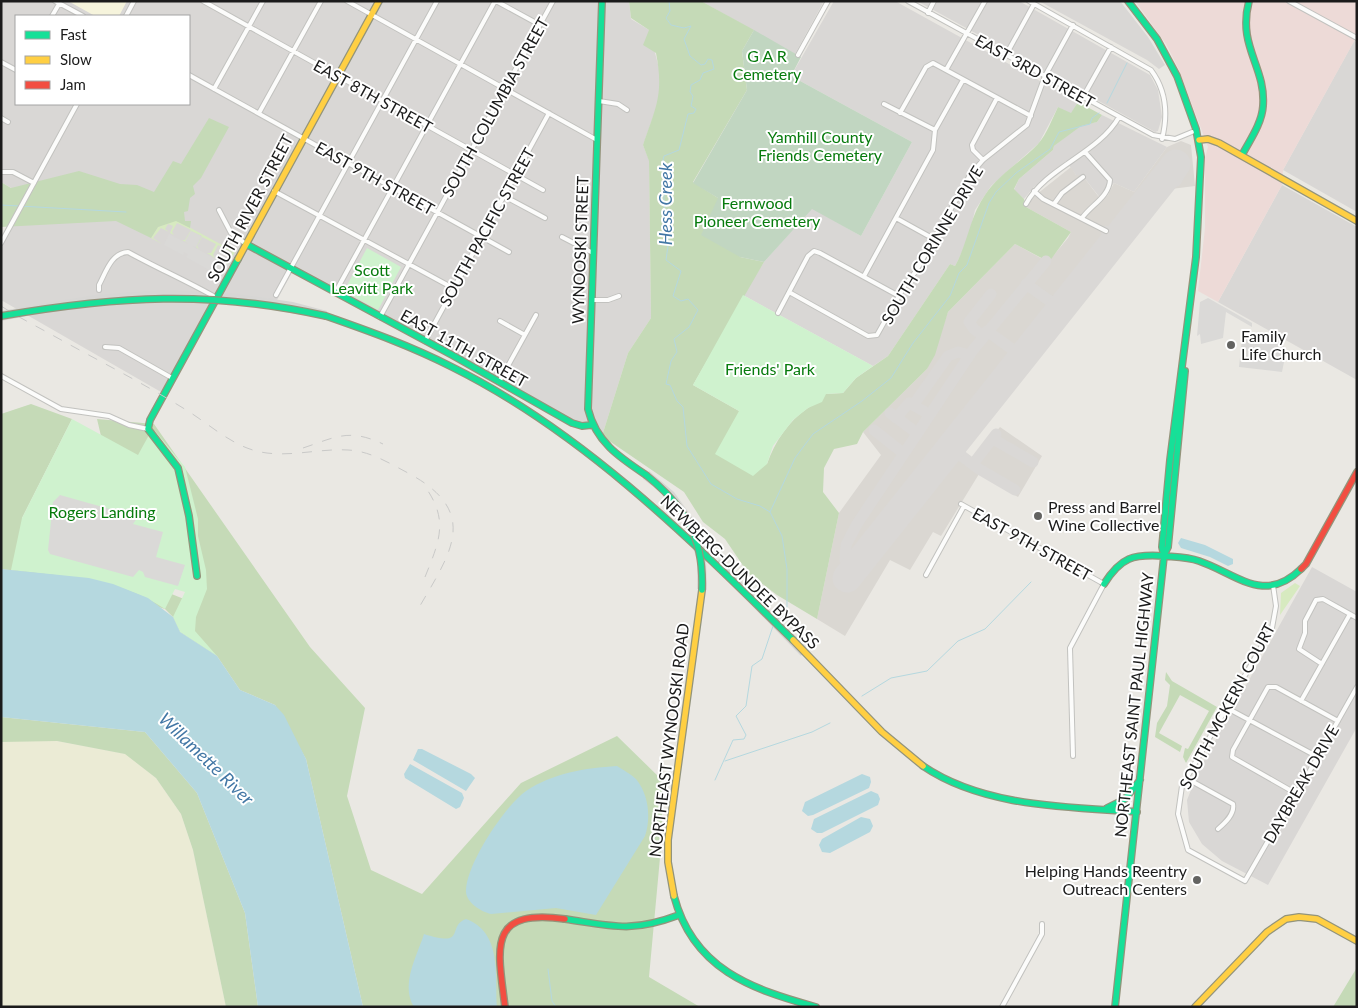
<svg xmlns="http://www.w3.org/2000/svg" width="1358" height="1008" font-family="Lato,sans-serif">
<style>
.residential{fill:#d9d7d5;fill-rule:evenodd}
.commercial{fill:#eddad7}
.education{fill:#f6f4dc}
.airport{fill:#dad7d2}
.farmland{fill:#ebebd5}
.grass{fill:#d7eac0}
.forest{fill:#c5dab7}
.cemetery{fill:#c1d6c1}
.park{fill:#cff2ce}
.parking{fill:#dad9d7}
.water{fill:#b5d8df}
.pier{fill:#d7d6d4}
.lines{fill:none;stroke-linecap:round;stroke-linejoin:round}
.stream{stroke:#b5d8df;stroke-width:1}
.taxiway{stroke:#dad8d6;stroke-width:11}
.runway{stroke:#dad8d6;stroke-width:29}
.street-casing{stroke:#c2c2bf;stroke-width:6}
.fast-casing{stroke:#93947b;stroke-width:8}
.slow-casing{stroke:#93947b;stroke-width:8}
.jam-casing{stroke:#93947b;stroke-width:8}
.street{stroke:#fcfcfb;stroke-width:4}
.fast{stroke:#16e098;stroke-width:5.5}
.slow{stroke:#ffcf43;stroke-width:5.5}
.jam{stroke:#f24e42;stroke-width:5.5}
.rail{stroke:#c9c9c8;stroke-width:1;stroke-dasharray:10 10;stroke-linecap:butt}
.fast-bridge-casing{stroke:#93947b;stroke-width:8;stroke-linecap:butt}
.fast-bridge{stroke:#16e098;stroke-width:5.5}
.poi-dot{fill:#636361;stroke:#fff;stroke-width:2}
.labels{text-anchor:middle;stroke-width:4;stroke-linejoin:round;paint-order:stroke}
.park-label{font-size:16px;fill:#077b0d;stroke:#fff}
.street-label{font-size:16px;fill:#1b1b1b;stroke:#fff}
.poi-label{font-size:16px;fill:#1b1b1b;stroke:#fff;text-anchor:start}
.water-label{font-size:18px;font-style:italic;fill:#4277a5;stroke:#fff}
</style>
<rect width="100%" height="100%" fill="#eae8e3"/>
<path class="residential" d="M1,1H629L631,19L649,30L660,72V98L643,145L649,160L651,318L628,353L602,436L295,267L277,300L216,293L161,392L1,300V243L27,197L1,182ZM16,16H189V104H16Z
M701,1H824L795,54Z
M834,1H895L1078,102L1071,114L1058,107L1039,143L991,186L975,210L968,240L955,266L950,264L888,356L873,366L743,295L764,262L812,208L861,236L912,142L791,76Z
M917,1H1019L1150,75L1158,90L1162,117L1158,131L1155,132Z
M1039,1H1120L1148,37L1165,65L1159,69L1147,60Z
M1354,41L1357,42V212L1283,170Z
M1102,115L1167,147L1134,192L1114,183L1101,199L1082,175H1076L1066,161L1034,187L1024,199L1014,190L1019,179L1053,150L1054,146L1081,125L1097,122Z
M1282,185L1357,227V380L1218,302Z
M1312,567L1357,592V727L1268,885L1222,861L1202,844L1189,822L1187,800L1199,770Z"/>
<path class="commercial" d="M1135,1H1357V36L1283,170L1282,185L1218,302L1198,291L1205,228V158L1208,147L1179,70L1166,44Z"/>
<path class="education" d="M68,1H127L119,16H95Z"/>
<path class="airport" d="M1181,141L1191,145L1195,186L1171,189L1161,195L960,447L973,459L1000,427L1042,456L1018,497L979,474L941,536L933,532L910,570L890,560L845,636L817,619L839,513L881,455L863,432L927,369L948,312L1015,244L1048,262L1068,238L1071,232L1026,207L1032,198L1071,167L1076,175H1082L1102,201L1108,195L1114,183L1134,192L1167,147Z"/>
<path class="farmland" d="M9,741H57L126,754L156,778L181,814L193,850L226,1007H1V742Z"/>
<path class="grass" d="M176,220L235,252L228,264L223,262H227L232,252L218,245L213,255L215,258L207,253H211L216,244L202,237L197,246L199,249L196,247L202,236L191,231L188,243L182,240H185L191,230L177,223L172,232L174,235L170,233L173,226L168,224L165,229L169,232L161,228L153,238L162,244L151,238L158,227Z
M1295,583L1300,586L1280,615L1281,593Z"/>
<path class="forest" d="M629,1H701L754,30L742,51L747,90L693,182L718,198L740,257L764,262L693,385L739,411L767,464C775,442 788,421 808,408C816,403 821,403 825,394L843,393L856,378L888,356L950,264L955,266C968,243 970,216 985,195C999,174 1021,162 1038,144C1047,134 1052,119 1058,107L1071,113L1078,102L1102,115L1097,122L1081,126L1054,146L1053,150L1019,179L1014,189L1024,199L1026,207L1071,232L1049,262L1015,244L948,312L935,355L927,369L863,432L857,444L834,449L824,468L823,492L839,513L817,619L777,595L748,573L725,539L703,522L684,492L602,436L628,353L651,318L649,161L643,145C656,107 664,94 656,53L643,45L649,30L631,18Z
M209,118L229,127L201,178L193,186L195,194L190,198L188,211L184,212L185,221H191L190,228L176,221L158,227L151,238L116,221L1,227V182L11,188L79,171L120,184L137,185L154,192L173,161L181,164Z
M31,404L72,419L22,518L119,573L189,601L203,584L109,470L97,419L154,424L310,647L365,708L347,796L371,870L422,894L521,783L617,736L662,780V836L649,977L700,1007H363L306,759L275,705L240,690L217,656L180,632L173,617L165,609L67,577L1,569V414Z
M1166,672L1172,681L1217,707L1186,763L1183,757L1185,748L1188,749L1209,711L1180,695L1159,733L1182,746L1180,752L1155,737L1157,723L1167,706L1170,685L1165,680Z
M1,717L145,732L197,793L245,913L258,1007H226L193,850L181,814L156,778L125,754L57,741L1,742Z
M1357,968V1007H1333L1356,969Z"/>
<path class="cemetery" d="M754,30L801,57L791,76L912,142L861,236L812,209L764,262L740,257L701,235L718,198L693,183L747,90L742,51Z"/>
<path class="park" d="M367,248L401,267L378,310L344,291Z
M743,295L873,366L856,378L843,393L826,394L822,402L808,408L793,420L773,446L767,464L753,476L715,454L739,411L693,385Z
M72,419L138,455L149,435L155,431L185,467L198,519V536L206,570L207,589L196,617L195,631L217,656L180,632L173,617L185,592L175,589L165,609C116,577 66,577 11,570L22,518Z"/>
<path class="parking" d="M191,231L201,236L196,247L192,246L226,265L220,276L186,257L188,254L184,252L183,255L164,245L169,234L188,244L185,241Z
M1208,298L1252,323V327L1226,312L1223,338L1201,344L1200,334L1197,336L1200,302Z
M1257,332L1270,334L1281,341L1286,352L1282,372L1239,367L1242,338H1254Z
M60,495L138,517L133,524L163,532L156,557L185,565L178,586L145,577L143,572L139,570L133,577L50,554L48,550L53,502Z"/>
<path class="water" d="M1181,538L1205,545L1233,559V564L1228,566L1210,557L1181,548L1178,543Z
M1,569L89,578L113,584L148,598L173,617L180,632L217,656L240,690L275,705L284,715L306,759L363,1007H258L245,913L197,793L145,732L1,717Z
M418,749H422L471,774L475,778L466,791L413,760Z
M410,764L462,793L464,798L460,807L456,809L405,778L404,774Z
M617,766C623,770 631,774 636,779C649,795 651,818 645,836L596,915L556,908L491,914C481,912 465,902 466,890C467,863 504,807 526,791C553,773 585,768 617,766Z
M862,774L870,777L871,782L869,788L813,815L808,816L802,811L805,802Z
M871,791L878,794L880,799L878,805L822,833H817L811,829L814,819Z
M861,817L870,819L873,826L870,832L830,853L822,852L819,845L822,839Z
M466,919C502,932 495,975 497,1007H414C400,985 417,956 424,934C468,948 446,926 466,919Z"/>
<path class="pier" d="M162,290L231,293L293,302L327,311L325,319L230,302L197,299L129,301L64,309L1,321V311L94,295Z
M649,471L674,492L694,520L702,539L706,559L707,590L697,589V560L685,524L668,498L643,479Z
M719,559L806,647L801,656L715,568Z"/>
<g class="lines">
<path class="stream" d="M669,1L670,11L666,18L671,25L684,28L691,26L684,39L690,56L701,65L705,64L708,59L712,60L714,69L703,73L700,80L691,85L690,92L693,96L691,106L696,109L694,113L688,114L679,150L664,156L663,160L668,171L664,197L665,221L669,239L666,260L681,271L673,296L681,301L688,299L698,310L689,327L674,339L677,352L671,361L666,384L670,385L677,401L683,407L687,446L711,484L737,499L760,506L770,512L782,536L787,569V607L777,620
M1107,103L1127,63
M1,205L126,212
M770,512L795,458L813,434L862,401L891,378L913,343L950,296L959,273L967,265L989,203L996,192L1016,173L1050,149L1059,132L1090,124L1092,118L1099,113
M862,696L891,678L927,671L958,641L985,629L1031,582
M725,761L812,732L830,723
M715,780L733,740L744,739L746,735L736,716L746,706L752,666L762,659L773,626
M548,969L552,1001L556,1007"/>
<path class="taxiway" d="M1163,180L1176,181L1184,167L1176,164
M1106,231L1117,238
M1026,284L1061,309
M987,331L1023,357
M983,336L974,329L969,322L991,294
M914,404L948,356L958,352L969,355
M890,413L917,433
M896,418L909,403L929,414
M874,430L903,453
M993,439L1033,462
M951,448L979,469L1015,490
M973,464L996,434
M859,564L851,566L845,560L846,545L857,524L973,350L1046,261"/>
<path class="runway" d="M847,578L1176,164"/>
<g class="street-casing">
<path id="street" d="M55,1L83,16
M203,1L543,190
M347,1L597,140
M496,1L540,25
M908,1L1153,135L1175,139L1192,132
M1029,1L1151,70C1166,90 1168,115 1162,139
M1289,1L1357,38
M928,13L934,1
M52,16L59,4
M126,16L134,1
M798,55L828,1
M1006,55L1034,4
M1,62L16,70
M946,70L985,1
M189,75L509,252
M214,89L263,1
M1083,97L1111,47
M599,101L618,104L627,110
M884,104L935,130
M259,113L321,1
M900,113L926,67L933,63L1031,116
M1,118L8,122
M983,160L973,150L972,145L997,98
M1,172H13L34,183
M274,191L453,288
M1034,191L1043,199L1106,231
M504,196L545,218
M1026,204C1046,167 1098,154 1119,117
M1054,204L1062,193L1083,177
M219,210L231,233L246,244
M896,218L934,239
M1082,218C1091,205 1109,197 1110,180L1085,152
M562,237L593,253
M1,243L77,104
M864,276L933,150L935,130L963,80
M99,290V285C106,272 111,253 128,252C157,268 187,281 215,297
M789,292L868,336L877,335L905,285L916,271L970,175L983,160L1027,125L1045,76L1073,25
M335,293L495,1
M276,295L437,1
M592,300H608L619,296
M778,313L808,256L814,251L820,253L899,296
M380,317L553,1
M500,321L525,335
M425,341L549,113
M105,347L119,348L172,378
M1,376L61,409L109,416L129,425L148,429
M499,382L536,315
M961,504L1104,584L1070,648L1073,756
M926,575L964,506
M1273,585L1276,606L1272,628L1182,786L1178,814L1188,850L1245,881L1276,827L1286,813L1357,687
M1322,664L1299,649L1305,633V621L1316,600L1323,599L1357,618
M1301,701L1350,614
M1227,708L1318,757
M1186,778L1233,804C1235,814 1225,823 1218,829
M1297,794L1232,757L1233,750L1268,687H1276L1338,721
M1002,1007L1042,934V924"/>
</g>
<g class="fast-casing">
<path id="fast" d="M602,1L588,409C596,442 619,457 646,475
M1128,1L1157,39L1177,76L1196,129L1201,157L1196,257L1170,460L1162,547L1164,556
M1242,155C1250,140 1262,123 1263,106C1266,66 1237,47 1249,1
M246,244L452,355L572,423L582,426L591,425
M326,316C369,331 411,346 452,367C583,432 690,539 793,640
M1164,555L1168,547L1185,371
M197,576L189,516L178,468L148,429L150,420L238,259
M1104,584C1121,557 1133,554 1164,556
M923,766C983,807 1067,807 1137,812
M1107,808L1125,799L1140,780
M674,896C693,969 751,989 816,1007
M565,919C613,926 631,933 679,915
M1115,1007L1164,556C1176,557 1188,557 1199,561C1237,574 1264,605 1301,569"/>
</g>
<g class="slow-casing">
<path id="slow" d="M1199,140L1208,139L1219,143L1357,221
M238,259L379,1
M793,640L882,732L923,766
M674,896L668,862V840L702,590
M1195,1007L1267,932L1286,919L1299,917L1317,919L1357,941"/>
</g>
<g class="jam-casing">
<path id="jam" d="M1301,569L1306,564L1357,472
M505,1007C498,949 486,908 565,919"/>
</g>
<use href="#street" class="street"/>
<use href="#fast" class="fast"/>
<use href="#slow" class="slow"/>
<use href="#jam" class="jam"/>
<path class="rail" d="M1,306C18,317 36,326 54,336C97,360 141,382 183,408C205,421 224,439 247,448C280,461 314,448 348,450C370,451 389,463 408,473C483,513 449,555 417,611
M303,448C336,437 349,428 383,444
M425,577C439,542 449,521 426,488"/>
<g class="fast-bridge-casing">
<path id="fast-bridge" d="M1,316C118,296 209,290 326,316
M646,475C686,507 704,538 702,590"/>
</g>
<use href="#fast-bridge" class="fast-bridge"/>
</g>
<g class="poi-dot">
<circle cx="1231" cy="345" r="5"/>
<circle cx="1038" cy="516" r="5"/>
<circle cx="1197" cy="880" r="5"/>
</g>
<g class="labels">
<g class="park-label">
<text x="767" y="62">G A R<tspan x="767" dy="18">Cemetery</tspan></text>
<text x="820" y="143">Yamhill County<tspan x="820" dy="18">Friends Cemetery</tspan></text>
<text x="757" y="209">Fernwood<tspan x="757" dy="18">Pioneer Cemetery</tspan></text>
<text x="372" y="276">Scott<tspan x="372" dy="18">Leavitt Park</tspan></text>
<text x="770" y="375">Friends' Park</text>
<text x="102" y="518">Rogers Landing</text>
</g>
<g class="street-label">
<text transform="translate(1035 71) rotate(29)" y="6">EAST 3RD STREET</text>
<text transform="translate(373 96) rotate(29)" y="6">EAST 8TH STREET</text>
<text transform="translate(495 107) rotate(-61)" y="6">SOUTH COLUMBIA STREET</text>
<text transform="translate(375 178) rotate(29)" y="6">EAST 9TH STREET</text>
<text transform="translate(250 208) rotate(-62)" y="6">SOUTH RIVER STREET</text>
<text transform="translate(487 227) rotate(-61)" y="6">SOUTH PACIFIC STREET</text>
<text transform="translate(932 245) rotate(-59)" y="6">SOUTH CORINNE DRIVE</text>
<text transform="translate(580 250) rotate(-88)" y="6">WYNOOSKI STREET</text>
<text transform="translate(464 348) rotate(29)" y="6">EAST 11TH STREET</text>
<text transform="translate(1032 544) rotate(29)" y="6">EAST 9TH STREET</text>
<text transform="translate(740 572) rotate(44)" y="6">NEWBERG-DUNDEE BYPASS</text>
<text transform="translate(1134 705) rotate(-84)" y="6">NORTHEAST SAINT PAUL HIGHWAY</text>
<text transform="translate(1227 706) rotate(-62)" y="6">SOUTH MCKERN COURT</text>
<text transform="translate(669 740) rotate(-83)" y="6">NORTHEAST WYNOOSKI ROAD</text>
<text transform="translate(1301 784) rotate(-60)" y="6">DAYBREAK DRIVE</text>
</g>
<g class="poi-label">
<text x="1241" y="342">Family<tspan x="1241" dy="18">Life Church</tspan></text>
<text x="1048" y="513">Press and Barrel<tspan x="1048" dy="18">Wine Collective</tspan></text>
<text x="1187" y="877" text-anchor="end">Helping Hands Reentry<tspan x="1187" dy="18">Outreach Centers</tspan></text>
</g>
<g class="water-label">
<text transform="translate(666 204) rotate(-90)" y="6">Hess Creek</text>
<text transform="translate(206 759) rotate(44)" y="6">Willamette River</text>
</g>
</g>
<rect width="1358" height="1008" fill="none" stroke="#1b1b1b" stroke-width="5"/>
<rect x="15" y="15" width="175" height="90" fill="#ffffff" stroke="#a4a4a4"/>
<rect x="25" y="31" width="25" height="8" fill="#16e098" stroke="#a4a4a4"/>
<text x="60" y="40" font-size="15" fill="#1b1b1b">Fast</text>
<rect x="25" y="56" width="25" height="8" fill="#ffcf43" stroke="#a4a4a4"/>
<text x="60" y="65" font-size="15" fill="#1b1b1b">Slow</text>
<rect x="25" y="81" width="25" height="8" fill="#f24e42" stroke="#a4a4a4"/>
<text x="60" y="90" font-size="15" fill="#1b1b1b">Jam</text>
</svg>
